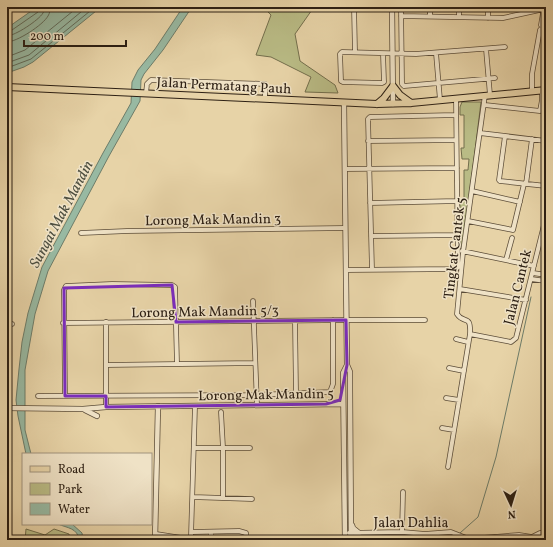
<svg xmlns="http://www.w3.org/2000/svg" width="553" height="547" font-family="Vollkorn,serif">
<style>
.green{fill:#b9bb85;stroke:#736e4c}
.water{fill:#98b9a2;stroke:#6d7c69}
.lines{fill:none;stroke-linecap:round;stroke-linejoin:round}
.shore{stroke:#626c5b;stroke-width:1}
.stream{stroke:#6d7c69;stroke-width:1}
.minor-casing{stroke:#5c4d39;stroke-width:5.5}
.tertiary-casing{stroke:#5c4d39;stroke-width:6}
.primary-casing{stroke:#2d2014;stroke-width:8}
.minor{stroke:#efe2c6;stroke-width:4}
.tertiary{stroke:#efe2c6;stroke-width:4.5}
.primary{stroke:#e7d3a7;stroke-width:6}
.marked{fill:none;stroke:#7b2cbf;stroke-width:3;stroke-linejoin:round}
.labels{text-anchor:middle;stroke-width:3;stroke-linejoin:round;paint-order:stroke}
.street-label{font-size:14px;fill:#2d2014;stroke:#efe2c6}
.water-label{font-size:15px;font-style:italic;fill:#4d4e3f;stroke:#efe2c6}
</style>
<rect width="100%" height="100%" fill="#e7d3a7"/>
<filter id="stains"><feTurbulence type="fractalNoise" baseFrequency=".005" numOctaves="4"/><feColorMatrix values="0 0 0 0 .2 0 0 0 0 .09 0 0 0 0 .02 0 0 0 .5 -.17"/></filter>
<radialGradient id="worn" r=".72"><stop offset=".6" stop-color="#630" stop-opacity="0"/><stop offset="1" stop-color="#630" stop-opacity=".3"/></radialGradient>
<path class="green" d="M263,7H314L295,34L300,61L335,85L338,93L305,92L311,77L271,57L256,55L271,15Z
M462,102H481L463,248L460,246V200L464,198V170H468L469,159H462L461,148H464V115H460V107Z
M26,529L45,535L54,529L69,534L70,540H25Z"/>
<path class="water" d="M37,7H101L33,62L24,67L7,73V28Z
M183,7H192L163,50L144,74L141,80L140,101L109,156L48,271L35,314L25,370V430L31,454H26L18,416L16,400L19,369L22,342L28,313L42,267L103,153L131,103L132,82L138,70L155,49Z
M58,524H72L82,533L83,540H79C78,528 67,528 58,524Z"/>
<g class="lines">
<path class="shore" d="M7,31L12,30L38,12L39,7
M7,36C15,36 39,20 43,13C44,11 44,10 44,7
M7,42C17,42 43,25 48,16C50,13 50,10 50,7
M7,57L25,50L78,7
M7,63L29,55L87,7
M7,68L31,59L95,7"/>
<path class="stream" d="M545,255L546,249
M460,533L478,517L496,457L531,297
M452,540L456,537"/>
<g class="minor-casing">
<path id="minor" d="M354,7L355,52
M401,7L402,84L404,86L495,78
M430,7V16
M459,7V17
M488,7V18
M401,16L503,18L544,9
M541,25L544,7
M486,49L490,95
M436,53L440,100
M383,54L384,82L382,83L343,82L341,81L340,54L342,52L416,54L505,47
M532,91V74L540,30L541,29L546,30
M146,93L147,84L151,80L265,84V99
M485,105L540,111L542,100V90
M480,133L546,141
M505,136L499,180L500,181L546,186
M368,141L456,140
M345,169L457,168
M526,184L532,139
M472,191L520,202
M370,203L457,201
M468,221L513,230L524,184
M81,233L127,231L345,228
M371,236L457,235
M462,251L534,266
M506,260L512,238
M346,270L456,269L458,267L456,98
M372,270L368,119L370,117L455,115
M533,273L546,275
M531,279L546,281
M460,289L526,300
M253,301L257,405
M295,321L296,393
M106,322V407
M63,323L346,320H425
M7,324H12
M470,334L511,342L516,338L546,217
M456,339L468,342
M106,365L255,363
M449,368L464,371
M38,396L256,395L330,392L333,384V320
M65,396L64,290L66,286L112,284L172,285L175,287L177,364
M446,398L459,400
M221,412L223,448V498
M442,428L454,430
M194,448H250
M448,467L470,334C471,313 464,325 457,314L463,252L485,95
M193,497L252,499
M192,532L239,531L246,533L247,540
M402,532L403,492
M349,533L402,532L425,534L451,532L469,539L519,535L532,537L540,533H546
M156,534L188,539L191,536L195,406
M211,540V532"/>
</g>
<g class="tertiary-casing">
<path id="tertiary" d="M392,7L393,104
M344,103L347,365L343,373L345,540
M347,365L350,372V389L351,540
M7,408L83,409L106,407L343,404
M85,410L97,416
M155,540L158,406
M351,540L359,533L353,528L352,525"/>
</g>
<g class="primary-casing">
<path id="primary" d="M7,87L377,104L411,103L546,90
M377,104L384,98L393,86L400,95L411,103"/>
</g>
<use href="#minor" class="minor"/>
<use href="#tertiary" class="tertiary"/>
<use href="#primary" class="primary"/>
</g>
<path class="marked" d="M172,285L176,322L346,320L347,365L340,400L326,404L106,407V396H65L64,288Z"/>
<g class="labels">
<g class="street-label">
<text transform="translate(224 85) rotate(3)" y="5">Jalan Permatang Pauh</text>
<text transform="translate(213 219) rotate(-1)" y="5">Lorong Mak Mandin 3</text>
<text transform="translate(454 248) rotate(-83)" y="5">Tingkat Cantek 5</text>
<text transform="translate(517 287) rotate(-76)" y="5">Jalan Cantek</text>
<text transform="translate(205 311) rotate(-1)" y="5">Lorong Mak Mandin 5/3</text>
<text transform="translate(266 394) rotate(-1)" y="5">Lorong Mak Mandin 5</text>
<text x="411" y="527">Jalan Dahlia</text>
</g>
<g class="water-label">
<text transform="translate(61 214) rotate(-62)" y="5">Sungai Mak Mandin</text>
</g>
</g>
<rect width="553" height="547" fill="none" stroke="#e7d3a7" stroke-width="24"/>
<rect x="8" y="8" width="537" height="531" fill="none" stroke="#2d2014" stroke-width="2"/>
<rect x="12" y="12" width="529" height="523" fill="none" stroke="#2d2014"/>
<rect x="22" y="453" width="130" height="72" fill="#efe2c6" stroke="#a1947f"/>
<rect x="30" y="466" width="20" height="6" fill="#e7d3a7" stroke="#a1947f"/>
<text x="58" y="473" font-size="12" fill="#2d2014">Road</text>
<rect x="30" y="483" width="20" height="12" fill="#b9bb85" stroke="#a1947f"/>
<text x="58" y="493" font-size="12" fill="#2d2014">Park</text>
<rect x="30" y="503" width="20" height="12" fill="#98b9a2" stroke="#a1947f"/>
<text x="58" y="513" font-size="12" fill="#2d2014">Water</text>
<g transform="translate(511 505) rotate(176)" stroke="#efe2c6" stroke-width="3" paint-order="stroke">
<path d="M0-3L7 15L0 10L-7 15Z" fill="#2d2014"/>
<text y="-6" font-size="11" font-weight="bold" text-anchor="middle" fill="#2d2014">N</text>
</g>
<path d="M24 40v6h102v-6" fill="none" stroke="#2d2014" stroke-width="2"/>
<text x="30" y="40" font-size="12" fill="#2d2014" stroke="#efe2c6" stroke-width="3" paint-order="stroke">200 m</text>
<rect width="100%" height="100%" filter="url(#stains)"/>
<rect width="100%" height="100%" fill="url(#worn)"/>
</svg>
